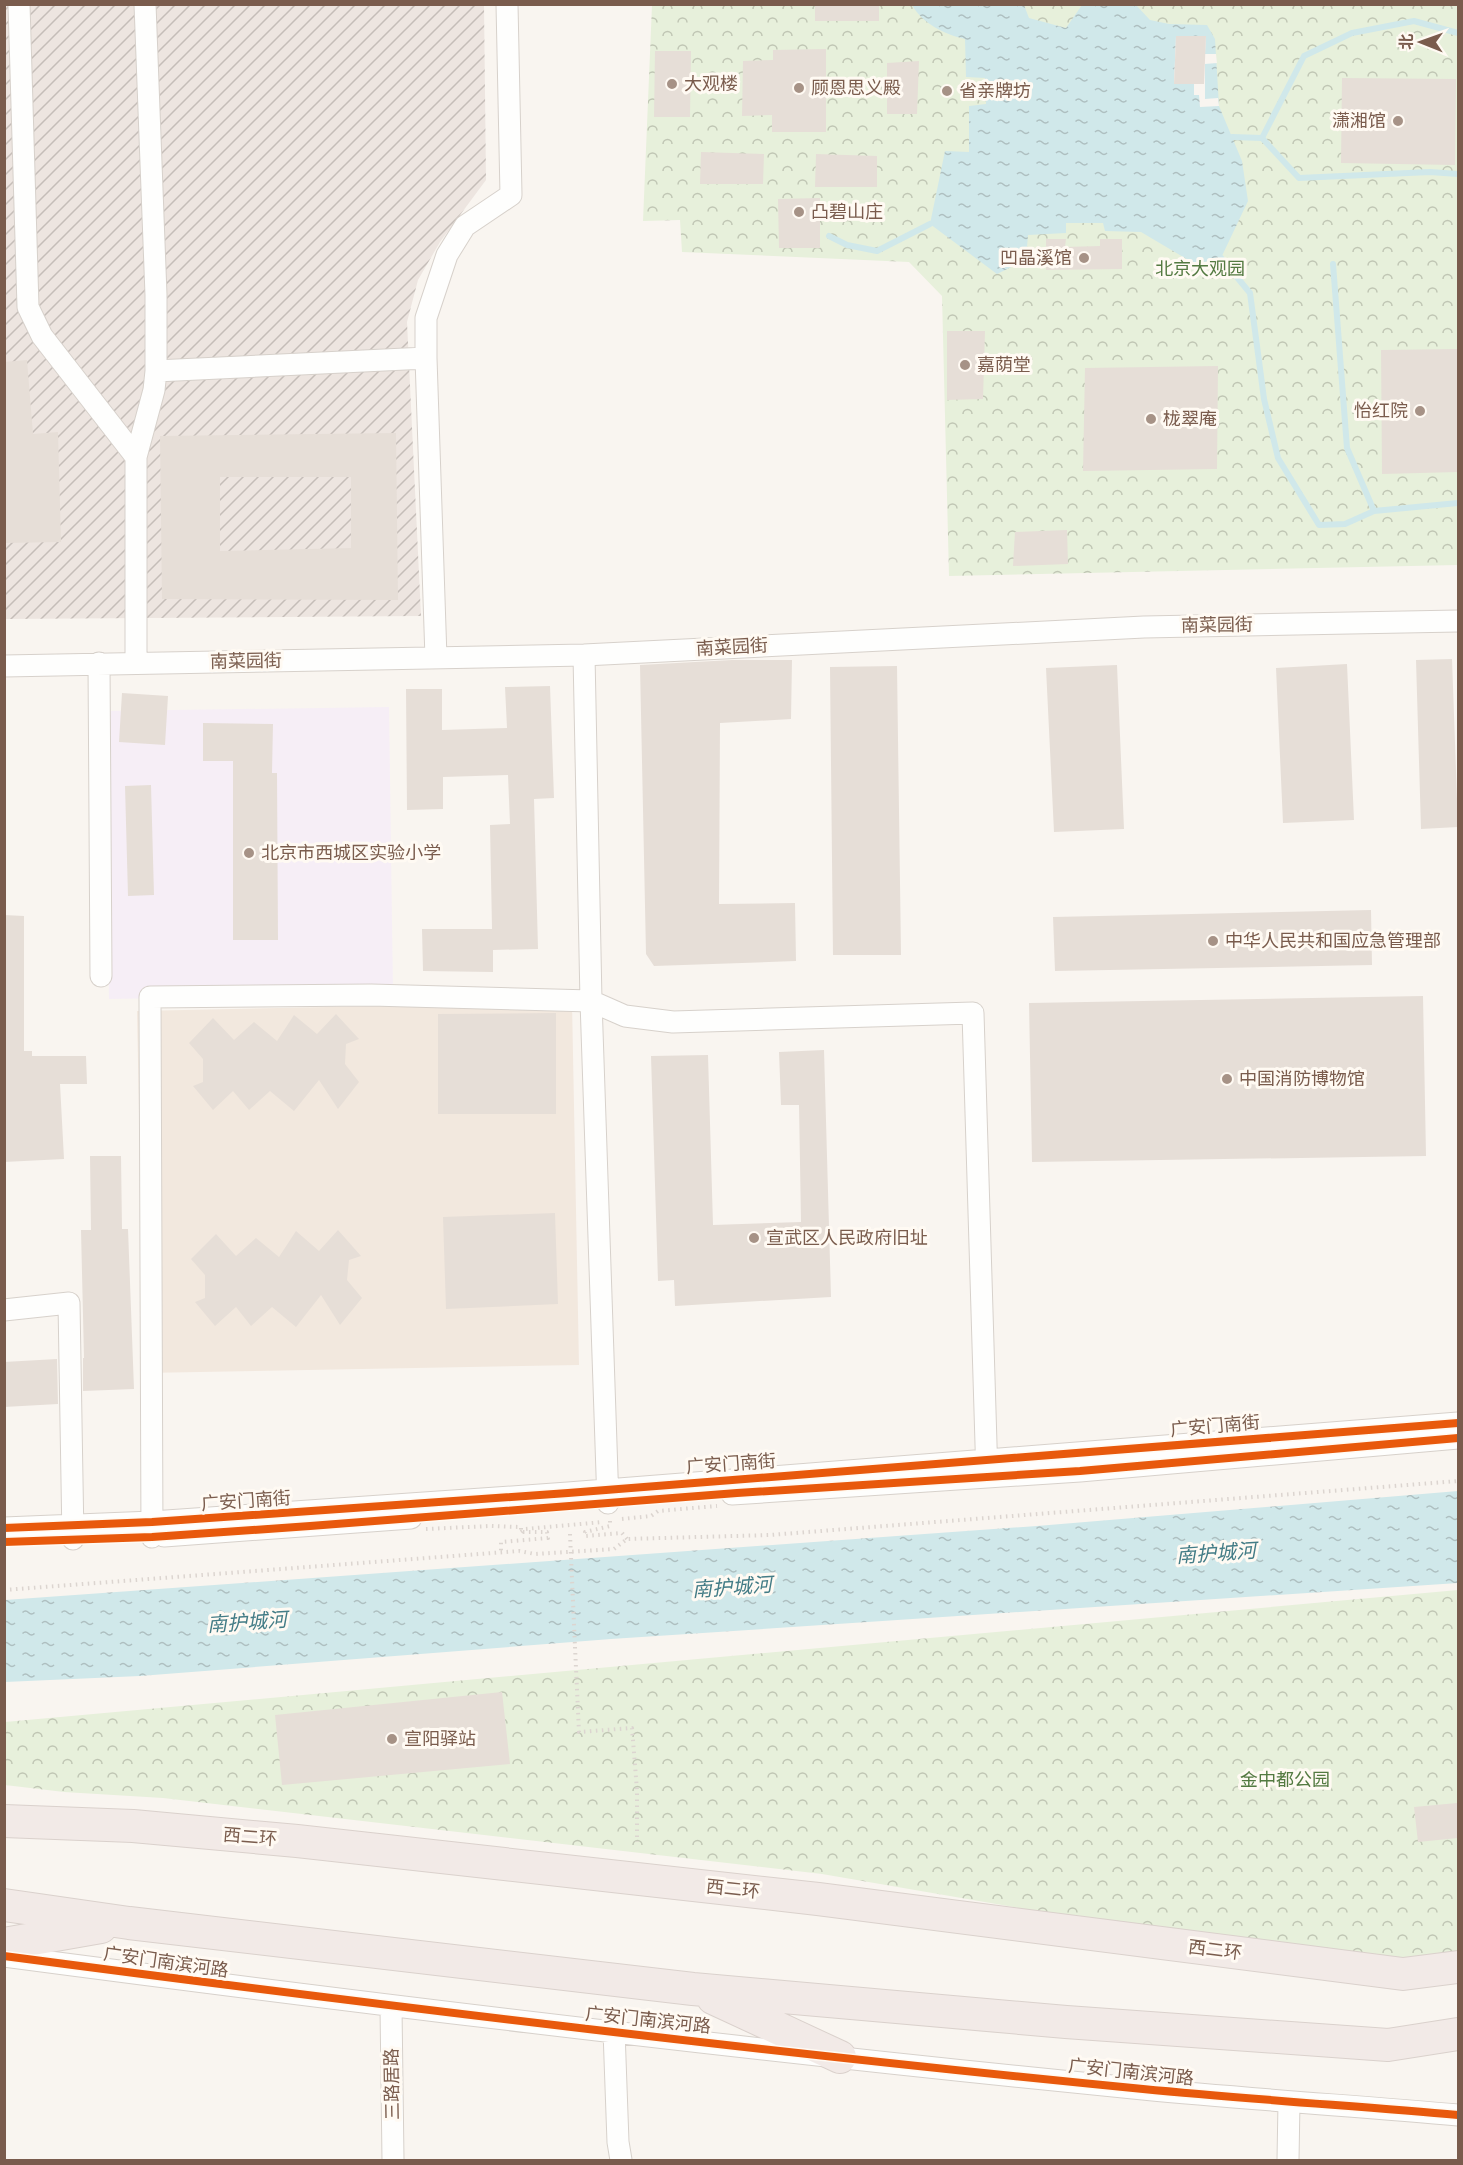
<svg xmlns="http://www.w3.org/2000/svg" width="1463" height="2165" font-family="'DM Sans','Noto Sans SC',sans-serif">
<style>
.residential{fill:#f2e8de}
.industrial{fill:url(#industrial-furrows)}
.education{fill:#f6eef6}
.park{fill:url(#park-crowns)}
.water{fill:url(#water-ripples)}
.pier{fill:#f9f5f0}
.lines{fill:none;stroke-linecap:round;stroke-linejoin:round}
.stream{stroke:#d0e8ea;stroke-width:6}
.building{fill:#e6ded7;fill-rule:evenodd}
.minor-casing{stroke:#d7d1cb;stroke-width:23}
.highway-casing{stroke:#dad1cc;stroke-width:34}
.path{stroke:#dcd5d0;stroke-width:4;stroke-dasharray:1.5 4.5;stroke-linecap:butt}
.minor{stroke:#fefefd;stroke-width:21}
.highway{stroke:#f2eae7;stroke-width:32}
.path-bridge{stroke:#dcd5d0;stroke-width:4;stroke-dasharray:1.5 4.5;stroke-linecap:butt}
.cycleway-casing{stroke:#fffaf3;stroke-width:11}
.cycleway{stroke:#e8590c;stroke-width:8}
.poi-dot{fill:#a69286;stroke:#fffaf3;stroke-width:2}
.labels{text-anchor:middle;stroke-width:6;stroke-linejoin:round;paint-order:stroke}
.poi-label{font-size:18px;fill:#7a5c4d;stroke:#fffaf3;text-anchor:start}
.park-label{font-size:18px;fill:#537a41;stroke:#fffaf3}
.street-label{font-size:18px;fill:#7a5c4d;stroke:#fffaf3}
.water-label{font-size:20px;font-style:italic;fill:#437c86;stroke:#fffaf3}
</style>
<defs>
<pattern id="industrial-furrows" width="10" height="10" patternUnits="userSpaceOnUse" patternTransform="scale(1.5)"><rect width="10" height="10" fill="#ede5e0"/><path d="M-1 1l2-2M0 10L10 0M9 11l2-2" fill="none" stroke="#c5bdb8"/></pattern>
<pattern id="park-crowns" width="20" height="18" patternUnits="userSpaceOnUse" patternTransform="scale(1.5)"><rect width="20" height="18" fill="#e7f0db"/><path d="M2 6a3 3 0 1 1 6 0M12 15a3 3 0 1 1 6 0" fill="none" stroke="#c0c6b4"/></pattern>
<pattern id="water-ripples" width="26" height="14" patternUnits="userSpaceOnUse" patternTransform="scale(1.5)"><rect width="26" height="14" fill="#d0e8ea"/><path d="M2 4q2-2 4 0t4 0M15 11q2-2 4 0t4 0" fill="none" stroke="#aebfc0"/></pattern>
</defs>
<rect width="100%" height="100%" fill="#f9f5f0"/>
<path class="residential" d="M572,1002L579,1365L144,1373L137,1011Z"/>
<path class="industrial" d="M4,5H484L486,180L440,242L418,280L407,322L421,616L5,619Z"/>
<path class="education" d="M389,707L393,994L109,999L105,711Z"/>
<path class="park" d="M652,5H1458V565L949,576L942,296L909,262L682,252L680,220L643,221Z
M1458,1590V1967L1403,1974L822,1874L163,1798L64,1792L5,1785V1722Z"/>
<path class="water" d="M912,5H1024L1029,18L1066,28L1082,5H1136L1150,20L1169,24L1207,25L1215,39L1219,106L1242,161L1248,201L1221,258L1195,264L1141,232L1105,231L1103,223H1066V233L1028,235L1026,260L997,274L930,224L945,151L969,152V106L986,104L985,78L966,77L965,39C944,34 923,24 912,5Z
M1458,1491V1583L611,1639L140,1676L5,1682V1600L1037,1526Z"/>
<path class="pier" d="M1176,36H1206L1205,54H1216L1217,63L1205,64V99L1218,98L1219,106L1200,107L1199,95H1194V84H1174Z"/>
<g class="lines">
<path class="stream" d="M1232,137L1262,138L1299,178L1430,172L1458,174
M1262,138L1304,56L1352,33L1414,21L1458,33
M829,236L847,245L877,251L930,224
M1221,258L1250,293L1264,399L1278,458L1319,525L1345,524L1374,511L1458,503
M1333,264L1347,448L1374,511"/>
</g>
<path class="building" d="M815,4H879V21H815Z
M1176,36H1206L1204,84H1174Z
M826,49V132H772V115L742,116L743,61L773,60V50Z
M655,51H691L690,117H654Z
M919,61L917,114H887V63Z
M1342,78L1456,79L1455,165L1341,163Z
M701,152L764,154L763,184H700Z
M816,154L877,156V187H815Z
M820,198V248H779L778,199Z
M1046,239H1066L1065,247L1100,246V239H1122V269L1046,270Z
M947,331H985L983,399L947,400Z
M1458,349V472L1382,474L1381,350Z
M27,360L33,434L58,432L61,542L4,543V362Z
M1218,366L1217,469L1083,471L1085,368Z
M396,433L398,600L162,599L160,436ZM220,477H351V548L220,551Z
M1067,530L1068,564L1013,566L1015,532Z
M1452,659L1458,827L1421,829L1416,660Z
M732,660H792L791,719L720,723L719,904L795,903L796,961L654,966L646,954L640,665Z
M1347,664L1354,820L1283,823L1276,668Z
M1117,665L1124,829L1054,832L1046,668Z
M897,666L901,955H833L830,667Z
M550,686L554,798L534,799L538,949L493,950V972L423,971L422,929H492L490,825L510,824L508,775L443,777V809L407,810L406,689H442V730L507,728L505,687Z
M122,693L168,696L165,745L119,742Z
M203,723L273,724L272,773H277L278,940H233V761H203Z
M151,785L154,895L128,896L125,786Z
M1371,910L1372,965L1055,971L1053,917Z
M4,915L24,916V1051H32V1056H86L87,1084H60L64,1159L4,1162Z
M1423,996L1426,1156L1032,1162L1029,1003Z
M556,1013V1114H438V1014Z
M336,1014L359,1039L346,1044L345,1064L359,1082L338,1109L319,1080L294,1111L270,1091L249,1110L233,1091L213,1110L193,1086L203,1082V1059L189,1043L213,1018L234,1040L254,1022L277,1041L294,1015L317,1034Z
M824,1050L831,1297L675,1306L674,1280L658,1281L651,1056L708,1055L713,1225L801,1222L799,1105H781L779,1052Z
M90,1156H121L122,1229H128L134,1389L83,1391V1358H84L81,1230H91Z
M555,1213L558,1304L446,1309L443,1217Z
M338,1230L361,1256L349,1260L347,1280L362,1298L340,1325L321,1295L296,1327L272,1307L251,1326L236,1307L215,1326L195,1302L205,1298V1275L191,1259L216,1234L236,1256L256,1238L279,1257L296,1231L319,1251Z
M57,1359L58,1404L4,1407V1362Z
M502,1692L510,1764L282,1785L275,1715Z
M1457,1803L1458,1838L1418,1842L1414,1807Z"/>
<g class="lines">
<g class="minor-casing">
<path id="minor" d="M19,4L28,307L42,336L136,457V662
M156,371L426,358
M136,457L154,390L156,371V295L145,4
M584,655L591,1001L608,1503
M436,658L426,358V318L447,255L465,226L511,195L507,4
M99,663L101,976
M4,666L584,655L1144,627L1458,621
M4,1310L69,1303L73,1539
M732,1494L1080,1471L1458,1438
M4,1528L152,1522L568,1493L1458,1423
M164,1536L411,1518
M152,1537L150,997L371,995L591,1001L625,1016L673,1022L973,1013L987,1477
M4,1956C383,2006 763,2052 1143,2089C1248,2099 1353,2106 1458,2115
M391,2007L393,2160
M614,2031L618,2142L621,2160
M1288,2160L1289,2102"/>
</g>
<g class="highway-casing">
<path id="highway" d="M4,1821L133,1826L297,1841L818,1899L1403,1974L1458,1967
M4,1905L129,1923L693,1989L1066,2022L1388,2045L1458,2034
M4,1944L101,1927
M713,1998L840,2057"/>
</g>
<path class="path" d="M622,1519L651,1516L658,1511L717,1506
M610,1521V1526L585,1532V1536L622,1533L627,1539
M426,1529L490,1526L521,1527V1532H547L548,1538L501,1542V1552
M521,1532L525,1529L603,1522
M4,1590L519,1551L535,1554L614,1549L627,1539L770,1535L1458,1481
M575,1647L579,1732L632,1728L637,1790V1842"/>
<use href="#minor" class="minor"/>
<use href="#highway" class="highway"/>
<path class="path-bridge" d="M570,1534L575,1647"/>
<g class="cycleway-casing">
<path id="cycleway" d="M4,1528L152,1522L568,1493L1458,1423
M4,1542L152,1537L310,1526L737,1493L1080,1471L1458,1438
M4,1956C383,2006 763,2052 1143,2089C1248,2099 1353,2106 1458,2115"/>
</g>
<use href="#cycleway" class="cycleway"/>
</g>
<g class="poi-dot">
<circle cx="672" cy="84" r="6"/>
<circle cx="799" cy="88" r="6"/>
<circle cx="947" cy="91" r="6"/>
<circle cx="1398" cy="121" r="6"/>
<circle cx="799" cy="212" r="6"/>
<circle cx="1084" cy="258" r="6"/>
<circle cx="965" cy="365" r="6"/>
<circle cx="1420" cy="411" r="6"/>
<circle cx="1151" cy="419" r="6"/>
<circle cx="249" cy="853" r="6"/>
<circle cx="1213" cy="941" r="6"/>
<circle cx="1227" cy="1079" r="6"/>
<circle cx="754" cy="1238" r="6"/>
<circle cx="392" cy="1739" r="6"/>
</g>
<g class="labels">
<g class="poi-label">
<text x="684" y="90">大观楼</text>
<text x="811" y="94">顾恩思义殿</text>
<text x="959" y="97">省亲牌坊</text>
<text x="1386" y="127" text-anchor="end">潇湘馆</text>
<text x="811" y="218">凸碧山庄</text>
<text x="1072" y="264" text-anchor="end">凹晶溪馆</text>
<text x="977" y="371">嘉荫堂</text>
<text x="1408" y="417" text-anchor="end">怡红院</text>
<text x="1163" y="425">栊翠庵</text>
<text x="261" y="859">北京市西城区实验小学</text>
<text x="1225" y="947">中华人民共和国应急管理部</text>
<text x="1239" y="1085">中国消防博物馆</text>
<text x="766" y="1244">宣武区人民政府旧址</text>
<text x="404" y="1745">宣阳驿站</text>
</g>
<g class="park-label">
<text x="1200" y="275">北京大观园</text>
<text x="1285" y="1786">金中都公园</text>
</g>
<g class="street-label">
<text transform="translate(1217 625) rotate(-1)" y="6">南菜园街</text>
<text transform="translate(732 647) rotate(-3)" y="6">南菜园街</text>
<text transform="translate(246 661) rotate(-1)" y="6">南菜园街</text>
<text transform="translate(1215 1426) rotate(-5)" y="6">广安门南街</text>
<text transform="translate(731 1464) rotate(-4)" y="6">广安门南街</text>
<text transform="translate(246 1501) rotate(-4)" y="6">广安门南街</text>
<text transform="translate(250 1837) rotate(5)" y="6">西二环</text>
<text transform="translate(733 1889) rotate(6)" y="6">西二环</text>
<text transform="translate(1215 1950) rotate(7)" y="6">西二环</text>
<text transform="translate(166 1962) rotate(8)" y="6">广安门南滨河路</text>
<text transform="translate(648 2020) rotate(6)" y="6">广安门南滨河路</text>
<text transform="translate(1131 2072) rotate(6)" y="6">广安门南滨河路</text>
<text transform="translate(392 2084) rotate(-91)" y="6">三路居路</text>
</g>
<g class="water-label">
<text transform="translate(1216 1553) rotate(-4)" y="7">南护城河</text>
<text transform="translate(732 1587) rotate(-4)" y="7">南护城河</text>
<text transform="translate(247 1622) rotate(-4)" y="7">南护城河</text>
</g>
</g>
<rect width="1463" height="2165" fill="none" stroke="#7a5c4d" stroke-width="12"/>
<g transform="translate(1421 42) rotate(271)" stroke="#fffaf3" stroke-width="4.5" paint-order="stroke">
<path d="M0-4.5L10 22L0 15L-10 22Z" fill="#7a5c4d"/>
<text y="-9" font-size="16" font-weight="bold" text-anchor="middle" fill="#7a5c4d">北</text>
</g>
</svg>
